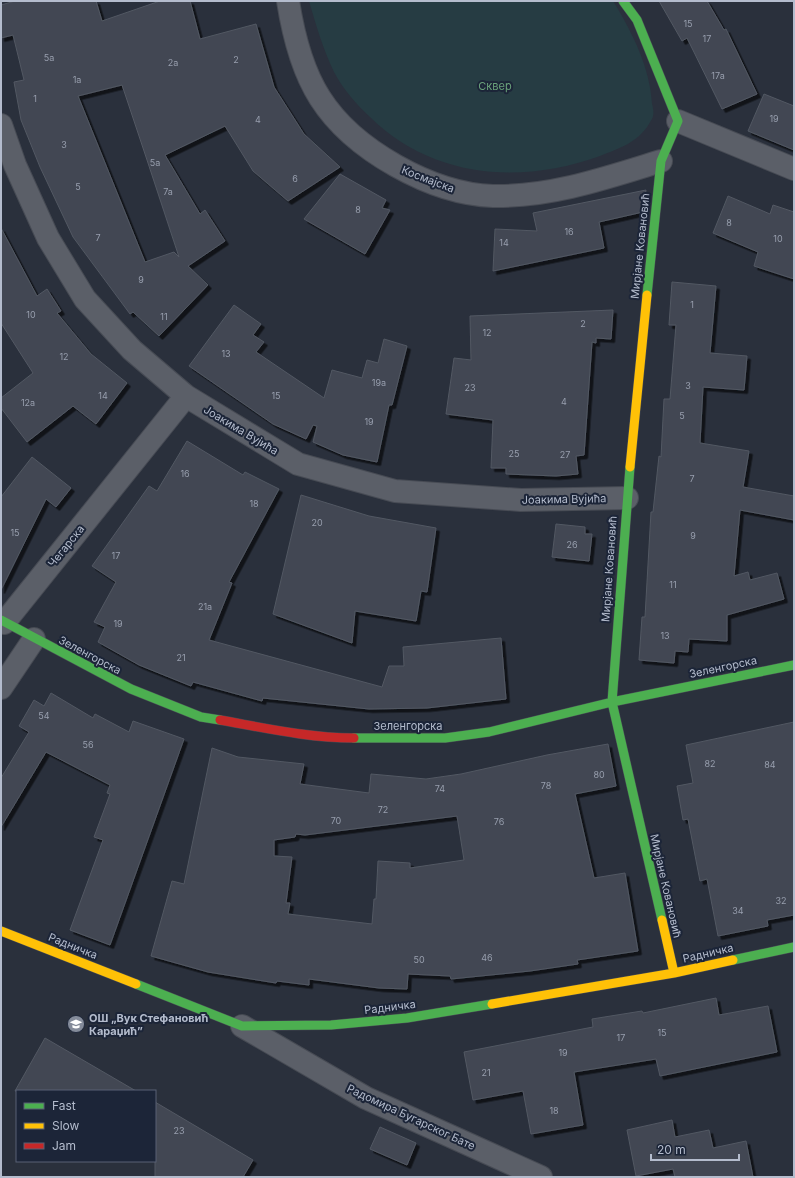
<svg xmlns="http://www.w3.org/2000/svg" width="795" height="1178" font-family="Inter,sans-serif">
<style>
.green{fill:#263c43}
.building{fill:#424752;stroke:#525863;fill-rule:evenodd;filter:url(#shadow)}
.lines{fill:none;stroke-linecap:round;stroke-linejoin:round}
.street-casing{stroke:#474b54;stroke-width:24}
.fast-casing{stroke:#474b54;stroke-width:10}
.slow-casing{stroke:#474b54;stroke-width:10}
.jam-casing{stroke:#474b54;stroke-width:10}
.street{stroke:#5b5f68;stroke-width:22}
.fast{stroke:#4caf50;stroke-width:9}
.slow{stroke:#ffc107;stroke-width:9}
.jam{stroke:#c62828;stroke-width:9}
.labels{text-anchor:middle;stroke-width:4;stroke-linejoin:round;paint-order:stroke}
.number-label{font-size:9px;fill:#989fae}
.park-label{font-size:11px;fill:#69a07a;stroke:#1c2538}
.street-label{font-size:11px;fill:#b4bccd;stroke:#1c2538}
.poi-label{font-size:11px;font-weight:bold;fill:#b4bccd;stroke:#1c2538;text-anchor:start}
</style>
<defs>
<filter id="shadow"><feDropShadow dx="3.5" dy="3.5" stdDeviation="0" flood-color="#0009"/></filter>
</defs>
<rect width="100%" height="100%" fill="#2a303c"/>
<path class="green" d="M309,1H613C632,32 650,67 652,104C653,107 654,113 653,116C653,118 650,122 649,124C637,143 620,148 600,156C520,185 432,178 370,117C356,104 343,89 334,72C323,49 316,25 309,1Z"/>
<path class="building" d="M15,1H96L102,21L160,1H190L200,39L256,24L274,87L304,134L340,167L288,201L253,171L225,126L165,155L200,214L205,210L225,241L188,266L208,285L159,336L133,312L130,314L73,237L40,167L21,120L14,82L24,80L13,35L1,38V5ZM122,85L148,163L179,257L174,252L145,262L78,96Z
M659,1H707L724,30L726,29L757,94L722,109L687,38L682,41Z
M764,94L794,106V150L748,131Z
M340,174L386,200L382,208L390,210L365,254L304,219Z
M646,190L643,212L599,222L604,248L493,271L495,229L537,231L533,213Z
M728,196L770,214L773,205L794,212V279L754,266L758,252L713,233Z
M1,228L37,296L47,289L61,311L57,313L91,354L127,383L96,424L73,406L27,442L1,408V398L33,373L1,323Z
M672,282L716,286L710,353L747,356L744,390L703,387L700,443L749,451L743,487L794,496V520L740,510L734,576L748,572L750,580L777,573L784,599L727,615V641L689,639L688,652L675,651L674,663L639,660L642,617H645L651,512H653L659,456L661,457L664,399H670L676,325H669Z
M234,305L261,324L253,335L264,342L256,352L324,398L332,370L362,378L367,360L378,363L384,339L407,346L392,405H389L377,462L343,455L313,442L317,426L313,425L306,439L273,424L189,366Z
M613,310L611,339L596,338V343L592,342L584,455L576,456L578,474L556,476L506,474V468H491L493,420L446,414L454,358L471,360L470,316Z
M187,441L243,475L245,472L279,489L229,582L232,583L209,640L382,687L389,666H404L403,647L501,638L506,699L427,708L369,709L263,698L262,701L193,682L191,686L139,665L98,642L105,627L94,622L116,582L92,566L149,486L157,491Z
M32,457L71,488L56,507L46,499L1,590V497Z
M301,495L369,516L436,528L427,592L421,591L416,621L355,611L352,643L273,614Z
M556,524L585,527V534H592L589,561L552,557Z
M51,693L93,718L95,714L129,732L133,721L184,739L110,945L70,930L103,840L94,837L110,794L107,793L110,785L46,752L1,827V778L29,732L19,726L34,700L44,706Z
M794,722V915L767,920L768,926L718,936L707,879L700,881L688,819L683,820L677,786L693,783L686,745Z
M608,744L616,786L575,794L594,878L625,873L638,951L577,960L578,964L530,971L451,979L450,976L408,974L407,989L379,988L309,979V985L277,981L276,983L208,972L151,956L172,881L184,884L212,748L238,757L304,764L300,784L369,793L371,774L426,779L461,774L547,755ZM457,816L464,860L410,868V863L378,861L376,899H374L372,924L288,914L290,903H286L292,857L274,856V840L295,837L296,834L305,835Z
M716,998L719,1015L768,1006L777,1052L660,1076L656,1059L574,1072L583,1125L531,1134L523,1091L473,1100L464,1052L593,1027L592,1019L642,1011L643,1013Z
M45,1038L136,1091H15Z
M155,1102L253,1160L243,1177H155Z
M672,1120L675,1137L709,1130L713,1148L746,1141L753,1177H675L673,1169L636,1176L627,1130Z
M380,1127L416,1143L407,1165L370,1149Z"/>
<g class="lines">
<g class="street-casing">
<path id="street" d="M288,1C293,33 302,70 320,98C353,150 432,194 493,196C551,197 606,178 661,161
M678,121L794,169
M1,125L15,165L48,238L85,299L132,350L186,396L298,464L395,491L521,500L627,498
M4,623L186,396
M1,688L34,639
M242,1026L366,1098L541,1177"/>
</g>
<g class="fast-casing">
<path id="fast" d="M623,1L637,20L678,121L661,161L647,295
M630,467L612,702L662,920
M1,620L131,689L201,717L220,720
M354,738H445L489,732L612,702L794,665
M733,960L794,947
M136,984L242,1026L331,1025L407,1018L492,1004"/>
</g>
<g class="slow-casing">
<path id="slow" d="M630,467L647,295
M662,920L674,973
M1,931L136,984
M492,1004L674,973L733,960"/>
</g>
<g class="jam-casing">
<path id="jam" d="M220,720C265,728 309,738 354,738"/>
</g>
<use href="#street" class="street"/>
<use href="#fast" class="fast"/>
<use href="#slow" class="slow"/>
<use href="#jam" class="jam"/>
</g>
<defs>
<g id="school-disc" transform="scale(0.9)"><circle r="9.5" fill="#848b9a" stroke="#1c2538"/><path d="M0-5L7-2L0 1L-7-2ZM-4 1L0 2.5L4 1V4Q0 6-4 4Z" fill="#fff"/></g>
</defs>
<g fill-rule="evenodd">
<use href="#school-disc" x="76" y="1024"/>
</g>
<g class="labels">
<g class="number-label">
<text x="688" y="27">15</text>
<text x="707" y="42">17</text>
<text x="49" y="61">5a</text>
<text x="236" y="63">2</text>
<text x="173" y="66">2a</text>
<text x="718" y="79">17a</text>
<text x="77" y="83">1a</text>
<text x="35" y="102">1</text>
<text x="774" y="122">19</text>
<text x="258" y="123">4</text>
<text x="64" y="148">3</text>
<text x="155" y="166">5a</text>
<text x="295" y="182">6</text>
<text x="78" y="190">5</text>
<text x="168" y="195">7a</text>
<text x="358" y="213">8</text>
<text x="729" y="226">8</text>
<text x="569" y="235">16</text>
<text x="98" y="241">7</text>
<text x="778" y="242">10</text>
<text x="504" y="246">14</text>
<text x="141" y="283">9</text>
<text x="692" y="308">1</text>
<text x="31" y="318">10</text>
<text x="164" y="320">11</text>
<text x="583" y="327">2</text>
<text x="487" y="336">12</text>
<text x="226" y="357">13</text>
<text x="64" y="360">12</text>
<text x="379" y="386">19a</text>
<text x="688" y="389">3</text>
<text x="470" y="391">23</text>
<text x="103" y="399">14</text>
<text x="276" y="399">15</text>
<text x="564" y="405">4</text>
<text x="28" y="406">12a</text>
<text x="682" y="419">5</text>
<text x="369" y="425">19</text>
<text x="514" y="457">25</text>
<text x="565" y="458">27</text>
<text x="185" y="477">16</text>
<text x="692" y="482">7</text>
<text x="254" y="507">18</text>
<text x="317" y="526">20</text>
<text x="15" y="536">15</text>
<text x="693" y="539">9</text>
<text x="572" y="548">26</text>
<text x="116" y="559">17</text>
<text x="673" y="588">11</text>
<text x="205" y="610">21a</text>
<text x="118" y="627">19</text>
<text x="665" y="639">13</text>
<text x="181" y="661">21</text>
<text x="44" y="719">54</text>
<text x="88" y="748">56</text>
<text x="710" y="767">82</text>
<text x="770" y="768">84</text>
<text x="599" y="778">80</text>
<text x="546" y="789">78</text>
<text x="440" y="792">74</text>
<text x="383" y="813">72</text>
<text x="336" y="824">70</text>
<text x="499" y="825">76</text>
<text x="781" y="904">32</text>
<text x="738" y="914">34</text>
<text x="487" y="961">46</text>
<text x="419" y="963">50</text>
<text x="662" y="1036">15</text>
<text x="621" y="1041">17</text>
<text x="563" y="1056">19</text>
<text x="486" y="1076">21</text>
<text x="554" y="1114">18</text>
<text x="179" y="1134">23</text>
</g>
<g class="park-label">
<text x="495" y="90">Сквер</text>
</g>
<g class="street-label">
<text transform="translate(428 179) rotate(21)" y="4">Космајска</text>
<text transform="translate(640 246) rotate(-84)" y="4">Мирјане Ковановић</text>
<text transform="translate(241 430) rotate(31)" y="4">Јоакима Вујића</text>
<text transform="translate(564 499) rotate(-1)" y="4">Јоакима Вујића</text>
<text transform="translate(66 546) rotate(-51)" y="4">Чегарска</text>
<text transform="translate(609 569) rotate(-86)" y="4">Мирјане Ковановић</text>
<text transform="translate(90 655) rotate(28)" y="4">Зеленгорска</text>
<text transform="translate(723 667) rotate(-12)" y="4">Зеленгорска</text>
<text x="408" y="730">Зеленгорска</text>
<text transform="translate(666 886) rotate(77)" y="4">Мирјане Ковановић</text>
<text transform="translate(73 946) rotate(22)" y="4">Радничка</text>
<text transform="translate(708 953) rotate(-13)" y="4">Радничка</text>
<text transform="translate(390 1007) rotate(-7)" y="4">Радничка</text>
<text transform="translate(411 1117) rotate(25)" y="4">Радомира Бугарског Бате</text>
</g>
<g class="poi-label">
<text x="89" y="1022">ОШ „Вук Стефановић<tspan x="89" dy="13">Караџић”</tspan></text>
</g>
</g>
<rect width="795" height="1178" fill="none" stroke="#b4bccd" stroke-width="4"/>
<rect x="16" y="1090" width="140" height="72" fill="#1c2538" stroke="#596174"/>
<rect x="24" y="1103" width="20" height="6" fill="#4caf50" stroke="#596174"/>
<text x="52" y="1110" font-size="12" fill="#b4bccd">Fast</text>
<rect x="24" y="1123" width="20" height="6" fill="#ffc107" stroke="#596174"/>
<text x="52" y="1130" font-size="12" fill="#b4bccd">Slow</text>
<rect x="24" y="1143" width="20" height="6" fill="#c62828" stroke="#596174"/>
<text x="52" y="1150" font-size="12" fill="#b4bccd">Jam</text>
<path d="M651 1154v6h88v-6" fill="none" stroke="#b4bccd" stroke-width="2"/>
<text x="657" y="1154" font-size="12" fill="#b4bccd" stroke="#1c2538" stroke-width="3" paint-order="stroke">20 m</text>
</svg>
